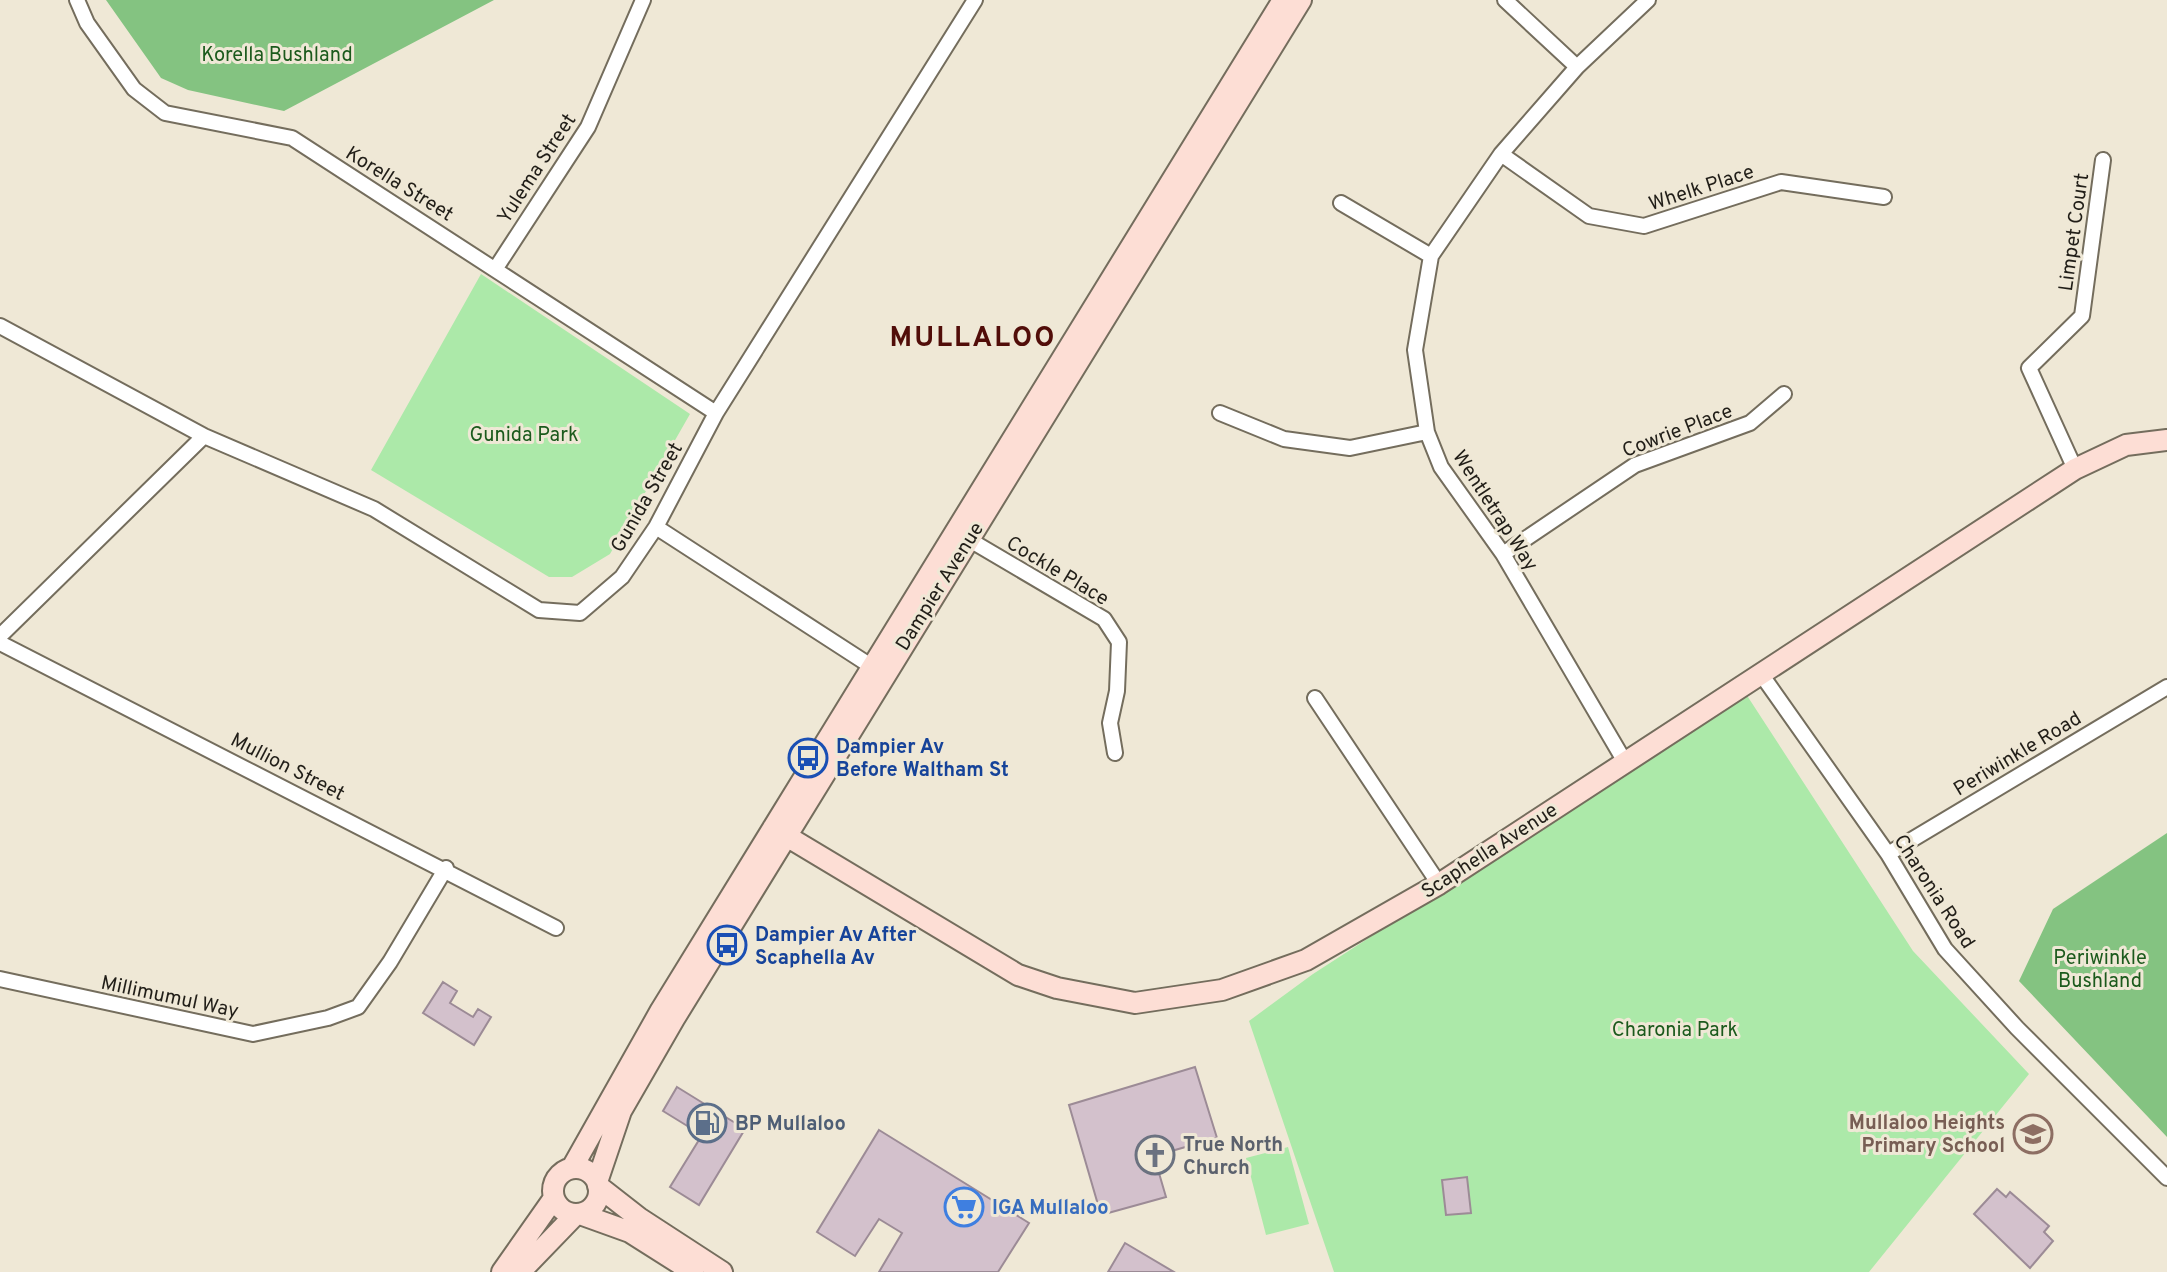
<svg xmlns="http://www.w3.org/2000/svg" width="2167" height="1272" font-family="Overpass,sans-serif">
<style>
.green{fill:#ace9a9}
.forest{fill:#84c381}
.building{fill:#d3c1cc;stroke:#9c8b96;stroke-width:2}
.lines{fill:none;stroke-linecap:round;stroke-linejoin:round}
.street-casing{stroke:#746d5d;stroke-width:18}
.secondary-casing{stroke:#746d5d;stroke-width:24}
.street{stroke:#fff;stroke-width:14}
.secondary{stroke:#fdded5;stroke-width:20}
.labels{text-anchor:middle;stroke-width:6;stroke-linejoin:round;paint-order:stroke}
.park-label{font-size:20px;fill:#1b5a1c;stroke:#efe8d6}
.street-label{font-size:20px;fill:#211e18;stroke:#efe8d6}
.transit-label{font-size:20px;font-weight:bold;fill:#164399;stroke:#efe8d6;text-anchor:start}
.education-label{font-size:20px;font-weight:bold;fill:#785e54;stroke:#efe8d6;text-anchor:end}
.service-label{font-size:20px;font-weight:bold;fill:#4e5e75;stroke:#efe8d6;text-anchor:start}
.worship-label{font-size:20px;font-weight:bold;fill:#5b616d;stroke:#efe8d6;text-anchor:start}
.shop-label{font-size:20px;font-weight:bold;fill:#366cbe;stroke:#efe8d6;text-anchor:start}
.district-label{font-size:28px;font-weight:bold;letter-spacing:2px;fill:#510d09;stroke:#efe8d6}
</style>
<rect width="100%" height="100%" fill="#efe8d6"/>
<path class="green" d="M481,274L690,414L610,554L572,577H549L371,470Z
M1746,694L1913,951L2029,1074L1869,1272H1334L1249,1021L1313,974Z
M1288,1147L1309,1224L1266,1235L1246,1158Z"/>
<path class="forest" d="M106,0H494L284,111L188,90L161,78Z
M2167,833V1137L2019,981L2053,909Z"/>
<path class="building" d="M443,982L457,991L450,1003L473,1017L478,1009L491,1017L474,1045L423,1013Z
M1195,1067L1217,1138L1154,1156L1166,1197L1101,1215L1069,1105Z
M677,1087L745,1129L699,1205L670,1187L702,1135L663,1111Z
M879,1130L1029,1223L998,1272H879L902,1233L879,1219L855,1256L817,1232Z
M1467,1177L1471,1213L1446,1215L1442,1180Z
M1997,1189L2006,1197L2010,1192L2049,1226L2044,1232L2053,1241L2030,1268L1974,1214Z
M1125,1243L1174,1272H1108Z"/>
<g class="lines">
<g class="street-casing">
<path id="street" d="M77,0L87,23L134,89L165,113L292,138L716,413
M1505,0L1577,67
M1501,154L1589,216L1644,226L1781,182L1884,197
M1341,203L1431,256
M496,268L588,127L643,0
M0,326L204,436L374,509L539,610L580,613L622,577L656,527L716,413L975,0
M1220,413L1284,439L1350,448L1427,432
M2075,469L2029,368L2082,316L2103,160
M656,527L877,670
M963,536L1104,619L1119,642L1117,691L1110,723L1115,753
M1503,554L1635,465L1750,423L1784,394
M0,636L204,436
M0,643L556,928
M1761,674L1888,854L1945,949L2017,1028L2167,1178
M1315,698L1439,884
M1625,762L1503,554L1441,467L1427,432L1415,350L1431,256L1501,154L1577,67L1648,0
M1888,854L2167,687
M0,979L253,1034L328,1018L358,1007L390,962L446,868"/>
</g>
<g class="secondary-casing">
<path id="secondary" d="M773,828L1018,975L1057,988L1135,1003L1222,990L1306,960L1439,884L2075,469L2126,445L2167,440
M572,1168L661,1010L1283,0
M553 1191a23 23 0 1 1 46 0a23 23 0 1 1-46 0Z
M597,1182L621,1111L674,1019L1301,0
M598,1186L639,1218L722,1272
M580,1214L630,1232L693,1272
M502,1272L554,1198
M520,1272L576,1214"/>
</g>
<use href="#street" class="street"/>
<use href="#secondary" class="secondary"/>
</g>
<defs>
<g id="bus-ring" transform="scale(2)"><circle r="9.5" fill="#efe8d6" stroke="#1a4fb4" stroke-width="1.5"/><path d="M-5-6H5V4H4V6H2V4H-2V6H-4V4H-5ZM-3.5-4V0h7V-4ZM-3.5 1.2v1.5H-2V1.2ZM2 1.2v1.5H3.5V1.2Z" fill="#1a4fb4"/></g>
<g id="fuel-ring" transform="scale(2)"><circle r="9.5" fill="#efe8d6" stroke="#5c6f8a" stroke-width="1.5"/><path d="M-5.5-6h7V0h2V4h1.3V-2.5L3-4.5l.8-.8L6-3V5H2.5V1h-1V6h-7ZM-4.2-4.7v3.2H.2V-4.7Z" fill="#5c6f8a"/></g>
<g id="school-ring" transform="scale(2)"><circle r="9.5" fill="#efe8d6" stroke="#8d6e63" stroke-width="1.5"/><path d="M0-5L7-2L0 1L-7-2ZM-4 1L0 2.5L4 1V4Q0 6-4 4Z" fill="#8d6e63"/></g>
<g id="church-ring" transform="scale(2)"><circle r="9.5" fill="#efe8d6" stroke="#6b7280" stroke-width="1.5"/><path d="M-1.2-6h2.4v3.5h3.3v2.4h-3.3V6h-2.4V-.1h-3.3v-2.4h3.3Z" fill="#6b7280"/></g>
<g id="supermarket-ring" transform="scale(2)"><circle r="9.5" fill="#efe8d6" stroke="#3f7fe0" stroke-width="1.5"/><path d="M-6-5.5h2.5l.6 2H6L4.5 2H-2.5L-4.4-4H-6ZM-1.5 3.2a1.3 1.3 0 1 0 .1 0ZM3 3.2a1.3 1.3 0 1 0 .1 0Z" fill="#3f7fe0"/></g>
</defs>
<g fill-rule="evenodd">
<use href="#bus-ring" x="808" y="758"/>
<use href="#bus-ring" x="727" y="945"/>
<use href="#fuel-ring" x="707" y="1123"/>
<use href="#school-ring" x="2033" y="1134"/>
<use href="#church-ring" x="1155" y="1155"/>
<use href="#supermarket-ring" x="964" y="1207"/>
</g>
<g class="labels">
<g class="park-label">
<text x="277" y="61">Korella Bushland</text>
<text x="524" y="441">Gunida Park</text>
<text x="2100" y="964">Periwinkle<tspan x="2100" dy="23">Bushland</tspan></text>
<text x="1675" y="1036">Charonia Park</text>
</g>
<g class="street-label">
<text transform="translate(536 168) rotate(-57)" y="7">Yulema Street</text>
<text transform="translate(400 183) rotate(32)" y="7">Korella Street</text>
<text transform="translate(1701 187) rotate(-18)" y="7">Whelk Place</text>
<text transform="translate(2073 232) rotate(-82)" y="7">Limpet Court</text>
<text transform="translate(1677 430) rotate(-21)" y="7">Cowrie Place</text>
<text transform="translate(646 497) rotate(-60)" y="7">Gunida Street</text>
<text transform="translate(1496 510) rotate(57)" y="7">Wentletrap Way</text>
<text transform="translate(1058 570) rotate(31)" y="7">Cockle Place</text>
<text transform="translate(939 586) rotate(-58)" y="7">Dampier Avenue</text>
<text transform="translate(2017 753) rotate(-31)" y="7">Periwinkle Road</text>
<text transform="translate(288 766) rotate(27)" y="7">Mullion Street</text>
<text transform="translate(1489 850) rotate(-33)" y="7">Scaphella Avenue</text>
<text transform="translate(1935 891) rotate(57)" y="7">Charonia Road</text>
<text transform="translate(170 996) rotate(12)" y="7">Millimumul Way</text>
</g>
<g class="transit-label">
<text x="836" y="753">Dampier Av<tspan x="836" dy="23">Before Waltham St</tspan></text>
<text x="755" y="941">Dampier Av After<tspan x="755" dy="23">Scaphella Av</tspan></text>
</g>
<g class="education-label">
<text x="2005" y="1129">Mullaloo Heights<tspan x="2005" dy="23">Primary School</tspan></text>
</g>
<g class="service-label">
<text x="735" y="1130">BP Mullaloo</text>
</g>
<g class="worship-label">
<text x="1183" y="1151">True North<tspan x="1183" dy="23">Church</tspan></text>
</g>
<g class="shop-label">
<text x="992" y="1214">IGA Mullaloo</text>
</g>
<g class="district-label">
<text x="973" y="346">MULLALOO</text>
</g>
</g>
</svg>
